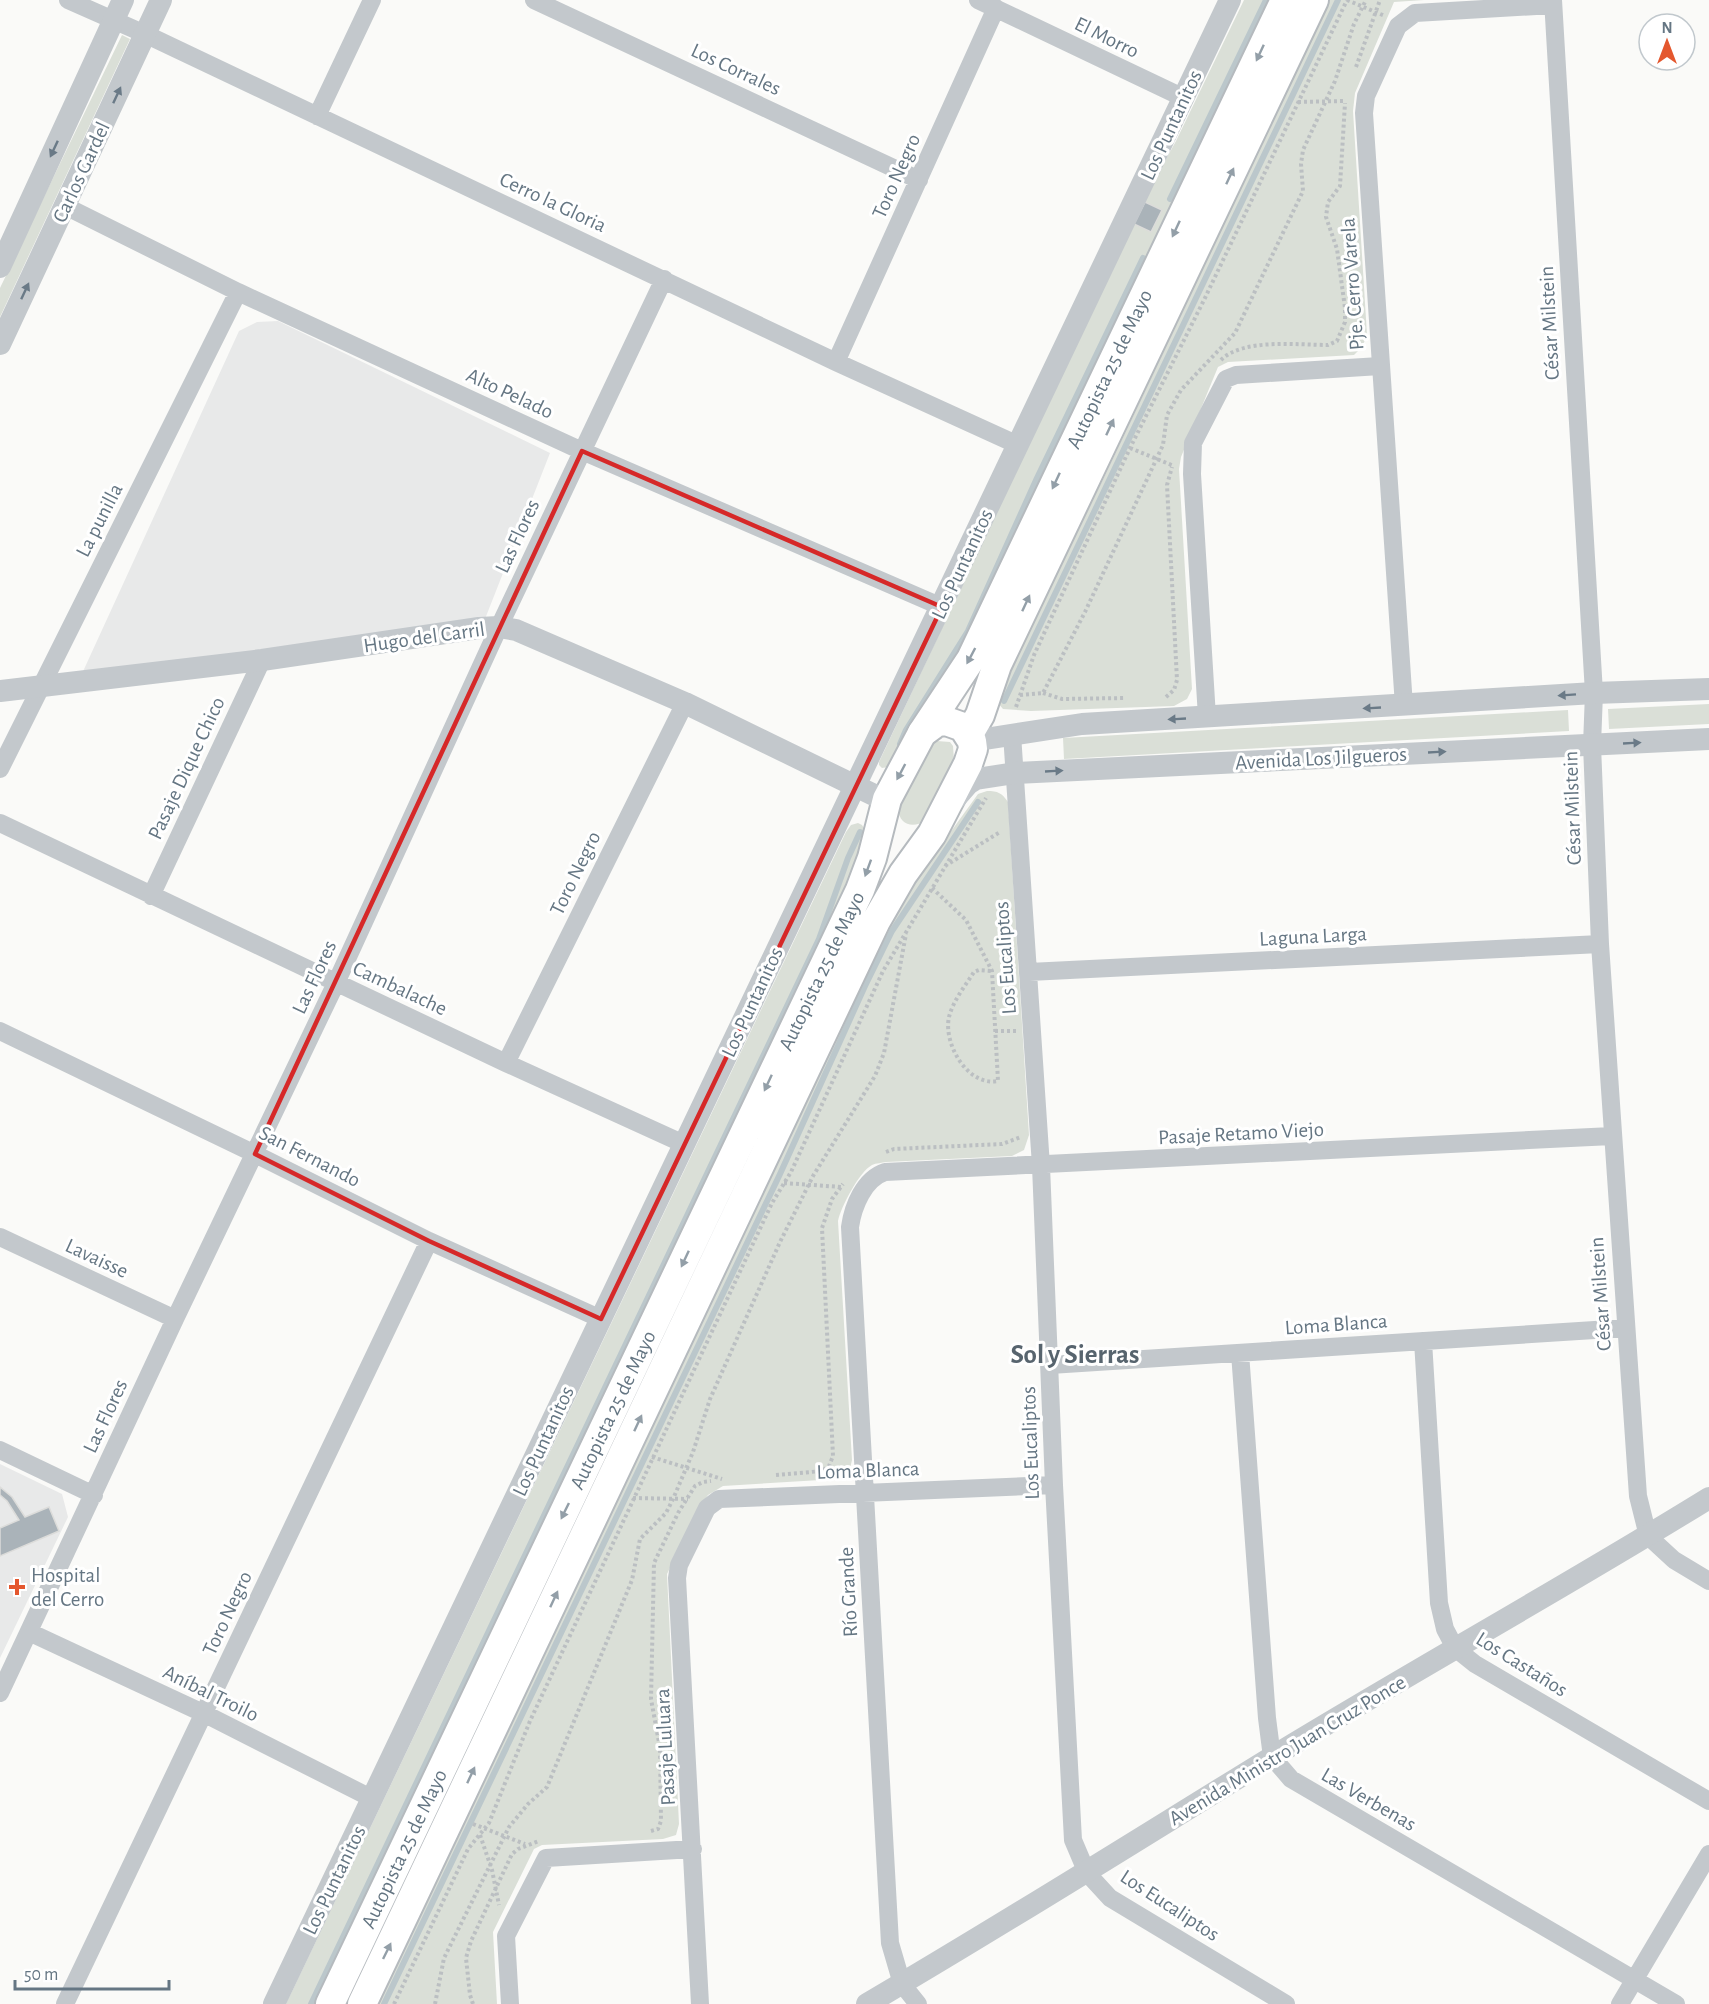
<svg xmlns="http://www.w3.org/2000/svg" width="1709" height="2004" font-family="'Alegreya Sans',sans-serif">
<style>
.built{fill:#e8e9e9}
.green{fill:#dadfd7}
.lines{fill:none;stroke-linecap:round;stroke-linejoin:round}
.stream{stroke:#bbc7cb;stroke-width:6}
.building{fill:#aab3b9;stroke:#dcdcda;stroke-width:1.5}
.primary-casing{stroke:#b5babe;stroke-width:32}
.path{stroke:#bbbfc2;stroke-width:4;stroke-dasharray:3 3;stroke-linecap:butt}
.minor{stroke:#c3c8cc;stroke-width:18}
.tertiary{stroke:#c3c8cc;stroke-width:22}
.primary{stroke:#fff;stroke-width:28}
.oneway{fill:#939fa8}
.oneway2{fill:#6a7a87}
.marked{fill:none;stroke:#d62828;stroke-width:4.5;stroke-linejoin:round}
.poi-dot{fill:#e4572e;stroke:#fff;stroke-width:2}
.labels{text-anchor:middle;stroke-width:6;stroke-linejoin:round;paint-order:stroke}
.street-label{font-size:21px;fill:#657683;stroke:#fff}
.poi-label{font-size:21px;fill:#657683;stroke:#fff;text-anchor:start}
.district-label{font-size:27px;font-weight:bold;fill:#57646e;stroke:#fff}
</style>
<rect width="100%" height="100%" fill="#fafaf8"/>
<path class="built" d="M278,321L550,453L485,619L80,678L239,331L257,322Z
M0,1464L62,1494L68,1517L0,1658Z"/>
<path class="green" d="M1244,0H1271L978,624L888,767L882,768L879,765V762L1145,197L1176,141Z
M1330,0H1424L1394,2L1355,93L1353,111L1367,335L1362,347L1354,355L1228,362L1218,367L1181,457L1179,469L1192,689L1187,699L1174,706L1031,711L1003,709L997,702L999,692L1108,469Z
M122,35L130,39L0,317V288Z
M1709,704V724L1609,729L1608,709Z
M1568,710L1569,731L1064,759L1063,738Z
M937,741L950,742L953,746L954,760L925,820C912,831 895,822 899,804L932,743Z
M987,791C998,791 1002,793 1008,802L1029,1135L1024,1150L1012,1156L886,1162C882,1163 876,1163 872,1165C859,1172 841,1207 838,1221L852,1460L849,1473L837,1479L723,1486L708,1495L701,1505L667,1574L679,1824L676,1835L663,1839L542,1845L534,1849L493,1932L497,2004H374L892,913L978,794Z
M858,823L862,825L865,830L860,864L319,2004H286L846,832L851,825Z"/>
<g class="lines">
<path class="stream" d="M1170,199L1266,0
M1004,701L1338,0
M900,744L906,730L968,631L1037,478L1143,258
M311,2004L819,939L848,858L860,832
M384,2004L780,1174L865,986L892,931L978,802"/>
</g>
<path class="building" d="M1145,202L1162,210L1151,232L1134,224Z
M0,1487L12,1497L25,1517L49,1507L59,1531L0,1556V1528L19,1520L7,1501L0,1495Z"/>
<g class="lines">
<g class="primary-casing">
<g id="primary">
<path id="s1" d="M922,733L971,659L1285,0"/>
<path d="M969,734L980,715L997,665L1314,0"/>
<path id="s2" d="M330,2004L860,890L872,858L887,799L922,733L937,722L946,721L963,727L972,741L973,749L968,764L932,834L903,874L876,921L362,2004"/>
</g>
</g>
<path class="path" d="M1347,0L1385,16
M1356,67L1380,0
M1298,102L1345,101
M1221,360C1243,338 1297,345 1328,345L1337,341L1345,322V308L1337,249L1326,217L1328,202L1340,186L1345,103
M1130,448L1174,466
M1043,693L1062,699L1126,698
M1020,695L1043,693L1085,612L1163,445L1167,415L1181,390L1235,333L1303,191L1301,164L1303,150L1335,81L1354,24L1366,0
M1166,697L1174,690L1177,680L1167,485L1172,467
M1016,707L1034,655L1130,448L1204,300L1347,0
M945,866L1000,832
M932,888L966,920L992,971L998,1081C968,1087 943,1044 949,1017C953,1001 965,986 974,972L979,970L992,971
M995,1031H1016
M886,1152L894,1149L1002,1144L1021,1137
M784,1183L841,1187
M652,1457L722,1479
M776,1475L822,1471L829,1466L833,1456L822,1228L832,1199L843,1184
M633,1498L688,1499
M473,1824L525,1844
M651,1831L658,1829L661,1821L660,1748L651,1699L654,1563L678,1513L695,1486L703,1482L711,1481
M480,1835L492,1870L499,1905
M394,2004L468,1849L489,1823L530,1721L772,1203L791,1172L883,971L986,798
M435,2004L444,1958L509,1827L528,1804L547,1787L632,1580L640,1539L666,1513L673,1499L693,1452L710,1399L780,1242L813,1176L875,1076L884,1053L906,934
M473,2004L470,1995L466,1958L471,1941L512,1854L518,1849L539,1841"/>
<path class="minor" d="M68,0L145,34L836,362L1018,445
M534,0L919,180
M978,0L1184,98
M1553,0L1594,693L1592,745L1600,944L1638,1496L1648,1536L1674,1560L1709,1581
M317,116L372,0
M65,206L238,292L582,451L942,607
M836,362L996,8
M1404,706L1364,113L1366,96L1398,26L1415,13L1553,5
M1207,717L1192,474L1193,443L1226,379L1236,375L1380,366
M1012,734L1041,1166L1054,1485L1073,1840L1087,1873L1110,1898L1286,2004
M0,769L238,292
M0,823L506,1063L684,1144
M151,896L262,660
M1029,972L1600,944
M0,1031L255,1154L429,1241L601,1319
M506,1063L685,703
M0,1237L175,1319
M1423,1341L1439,1603L1445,1629L1455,1648L1475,1664L1709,1801
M1240,1353L1267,1718L1272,1757L1291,1779L1676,2004
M1050,1365L1626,1328
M0,1450L94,1495
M29,1632L205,1714L373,1799
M0,1693L175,1319L336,983L499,627L664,279
M65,2004L429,1241
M510,2004L506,1936L546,1858L693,1849
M700,2004L677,1578L679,1565L707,1508L719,1499L1054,1485
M918,2004L902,1984L890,1943L850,1227C853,1206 864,1179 885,1172L1612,1136
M1620,2004L1709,1854"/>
<path class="tertiary" d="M0,267L123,0
M0,344L161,0
M0,691L262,660L479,628L499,627L516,630L685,703L874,795L887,799
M972,741L1082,724L1594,693L1709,689
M955,799L968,784L976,779L1015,773L1709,739
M274,2004L1230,0
M867,2004C1004,1924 1137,1840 1272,1757C1416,1669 1565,1587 1709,1498"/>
<use href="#primary" class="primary"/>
</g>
<defs><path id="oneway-solid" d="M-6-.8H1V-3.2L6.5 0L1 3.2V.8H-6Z" transform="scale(1.5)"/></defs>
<g class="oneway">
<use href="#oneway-solid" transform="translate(1260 53) rotate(115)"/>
<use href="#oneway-solid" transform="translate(1230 176) rotate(-65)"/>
<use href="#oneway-solid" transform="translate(1176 229) rotate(115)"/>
<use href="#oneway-solid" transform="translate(1110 427) rotate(-65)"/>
<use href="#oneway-solid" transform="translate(1056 481) rotate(115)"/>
<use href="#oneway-solid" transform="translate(1026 603) rotate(-65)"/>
<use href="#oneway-solid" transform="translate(971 656) rotate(118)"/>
<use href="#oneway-solid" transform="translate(901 772) rotate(118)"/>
<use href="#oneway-solid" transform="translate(868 868) rotate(110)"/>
<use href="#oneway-solid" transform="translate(768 1083) rotate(115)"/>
<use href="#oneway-solid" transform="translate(685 1259) rotate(115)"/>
<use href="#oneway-solid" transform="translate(638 1423) rotate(-65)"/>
<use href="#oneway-solid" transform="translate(565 1511) rotate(116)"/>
<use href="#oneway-solid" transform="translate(554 1599) rotate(-65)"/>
<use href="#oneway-solid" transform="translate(471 1775) rotate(-65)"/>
<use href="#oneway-solid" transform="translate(387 1951) rotate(-64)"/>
</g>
<g class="oneway2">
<use href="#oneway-solid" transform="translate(117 95) rotate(-65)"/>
<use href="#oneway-solid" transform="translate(54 149) rotate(115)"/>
<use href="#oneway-solid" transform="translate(25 291) rotate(-65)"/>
<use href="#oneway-solid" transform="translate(1567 695) rotate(176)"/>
<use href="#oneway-solid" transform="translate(1372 708) rotate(177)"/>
<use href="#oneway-solid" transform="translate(1177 719) rotate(177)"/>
<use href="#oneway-solid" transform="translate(1632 743) rotate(-3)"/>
<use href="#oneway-solid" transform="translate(1437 752) rotate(-3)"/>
<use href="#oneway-solid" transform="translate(1054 771) rotate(-3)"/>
</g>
<path class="marked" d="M582,451L942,607L601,1319L429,1241L255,1154Z"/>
<path class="poi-dot" d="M14 1578h6v6h6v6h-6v6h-6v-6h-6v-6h6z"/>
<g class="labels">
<g class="street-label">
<text transform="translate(1107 37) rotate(26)" y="7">El Morro</text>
<text transform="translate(736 69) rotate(25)" y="7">Los Corrales</text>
<text transform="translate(1171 125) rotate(-65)" y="7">Los Puntanitos</text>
<text transform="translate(81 172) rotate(-65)" y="7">Carlos Gardel</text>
<text transform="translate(896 176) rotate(-66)" y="7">Toro Negro</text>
<text transform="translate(553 202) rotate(25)" y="7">Cerro la Gloria</text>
<text transform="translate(1352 284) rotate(-94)" y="7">Pje. Cerro Varela</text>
<text transform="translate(1549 323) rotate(-93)" y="7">César Milstein</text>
<text dy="7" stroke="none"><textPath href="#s1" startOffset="410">Autopista 25 de Mayo</textPath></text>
<text transform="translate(510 393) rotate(25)" y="7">Alto Pelado</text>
<text transform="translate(99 520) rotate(-63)" y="7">La punilla</text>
<text transform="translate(517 536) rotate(-65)" y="7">Las Flores</text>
<text transform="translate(962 564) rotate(-65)" y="7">Los Puntanitos</text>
<text transform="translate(424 637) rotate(-8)" y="7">Hugo del Carril</text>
<text transform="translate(1321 758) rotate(-3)" y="7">Avenida Los Jilgueros</text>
<text transform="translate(186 768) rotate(-65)" y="7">Pasaje Dique Chico</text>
<text transform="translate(1572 808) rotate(-92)" y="7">César Milstein</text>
<text transform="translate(575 873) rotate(-64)" y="7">Toro Negro</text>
<text transform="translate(1313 936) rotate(-3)" y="7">Laguna Larga</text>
<text transform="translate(1005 958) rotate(-94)" y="7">Los Eucaliptos</text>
<text dy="7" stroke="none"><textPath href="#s2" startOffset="1144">Autopista 25 de Mayo</textPath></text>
<text transform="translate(314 977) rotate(-65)" y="7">Las Flores</text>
<text transform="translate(400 988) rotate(25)" y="7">Cambalache</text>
<text transform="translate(752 1002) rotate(-65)" y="7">Los Puntanitos</text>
<text transform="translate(1241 1133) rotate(-3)" y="7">Pasaje Retamo Viejo</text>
<text transform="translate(310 1156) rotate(27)" y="7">San Fernando</text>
<text transform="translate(97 1258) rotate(25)" y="7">Lavaisse</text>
<text transform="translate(1600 1294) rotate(-94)" y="7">César Milstein</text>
<text transform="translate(1336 1324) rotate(-4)" y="7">Loma Blanca</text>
<text dy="7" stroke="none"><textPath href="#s2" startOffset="658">Autopista 25 de Mayo</textPath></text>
<text transform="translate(105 1416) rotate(-65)" y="7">Las Flores</text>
<text transform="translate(543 1441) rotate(-65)" y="7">Los Puntanitos</text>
<text transform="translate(1030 1443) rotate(-92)" y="7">Los Eucaliptos</text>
<text transform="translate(868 1470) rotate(-2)" y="7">Loma Blanca</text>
<text transform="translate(848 1592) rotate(-93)" y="7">Río Grande</text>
<text transform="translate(227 1613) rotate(-65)" y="7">Toro Negro</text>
<text transform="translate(1522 1664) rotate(32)" y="7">Los Castaños</text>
<text transform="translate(211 1693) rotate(26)" y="7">Aníbal Troilo</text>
<text transform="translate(665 1747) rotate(-93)" y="7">Pasaje Luluara</text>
<text transform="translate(1287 1750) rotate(-31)" y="7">Avenida Ministro Juan Cruz Ponce</text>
<text transform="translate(1369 1799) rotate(30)" y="7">Las Verbenas</text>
<text dy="7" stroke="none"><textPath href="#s2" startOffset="172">Autopista 25 de Mayo</textPath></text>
<text transform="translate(334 1880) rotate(-64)" y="7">Los Puntanitos</text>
<text transform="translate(1170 1905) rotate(33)" y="7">Los Eucaliptos</text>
</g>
<g class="poi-label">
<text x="31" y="1582">Hospital<tspan x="31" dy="24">del Cerro</tspan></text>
</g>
<g class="district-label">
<text x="1075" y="1363">Sol y Sierras</text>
</g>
</g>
<g transform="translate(1667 42)"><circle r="28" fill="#ffffff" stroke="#c1c8cd" stroke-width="1.5"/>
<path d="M0-4.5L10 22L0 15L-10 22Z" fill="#e4572e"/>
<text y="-9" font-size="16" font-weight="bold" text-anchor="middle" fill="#657683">N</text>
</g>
<path d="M15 1980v9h154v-9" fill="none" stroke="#657683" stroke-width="3"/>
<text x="24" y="1980" font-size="18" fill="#657683" stroke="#ffffff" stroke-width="4.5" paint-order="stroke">50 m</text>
</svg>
